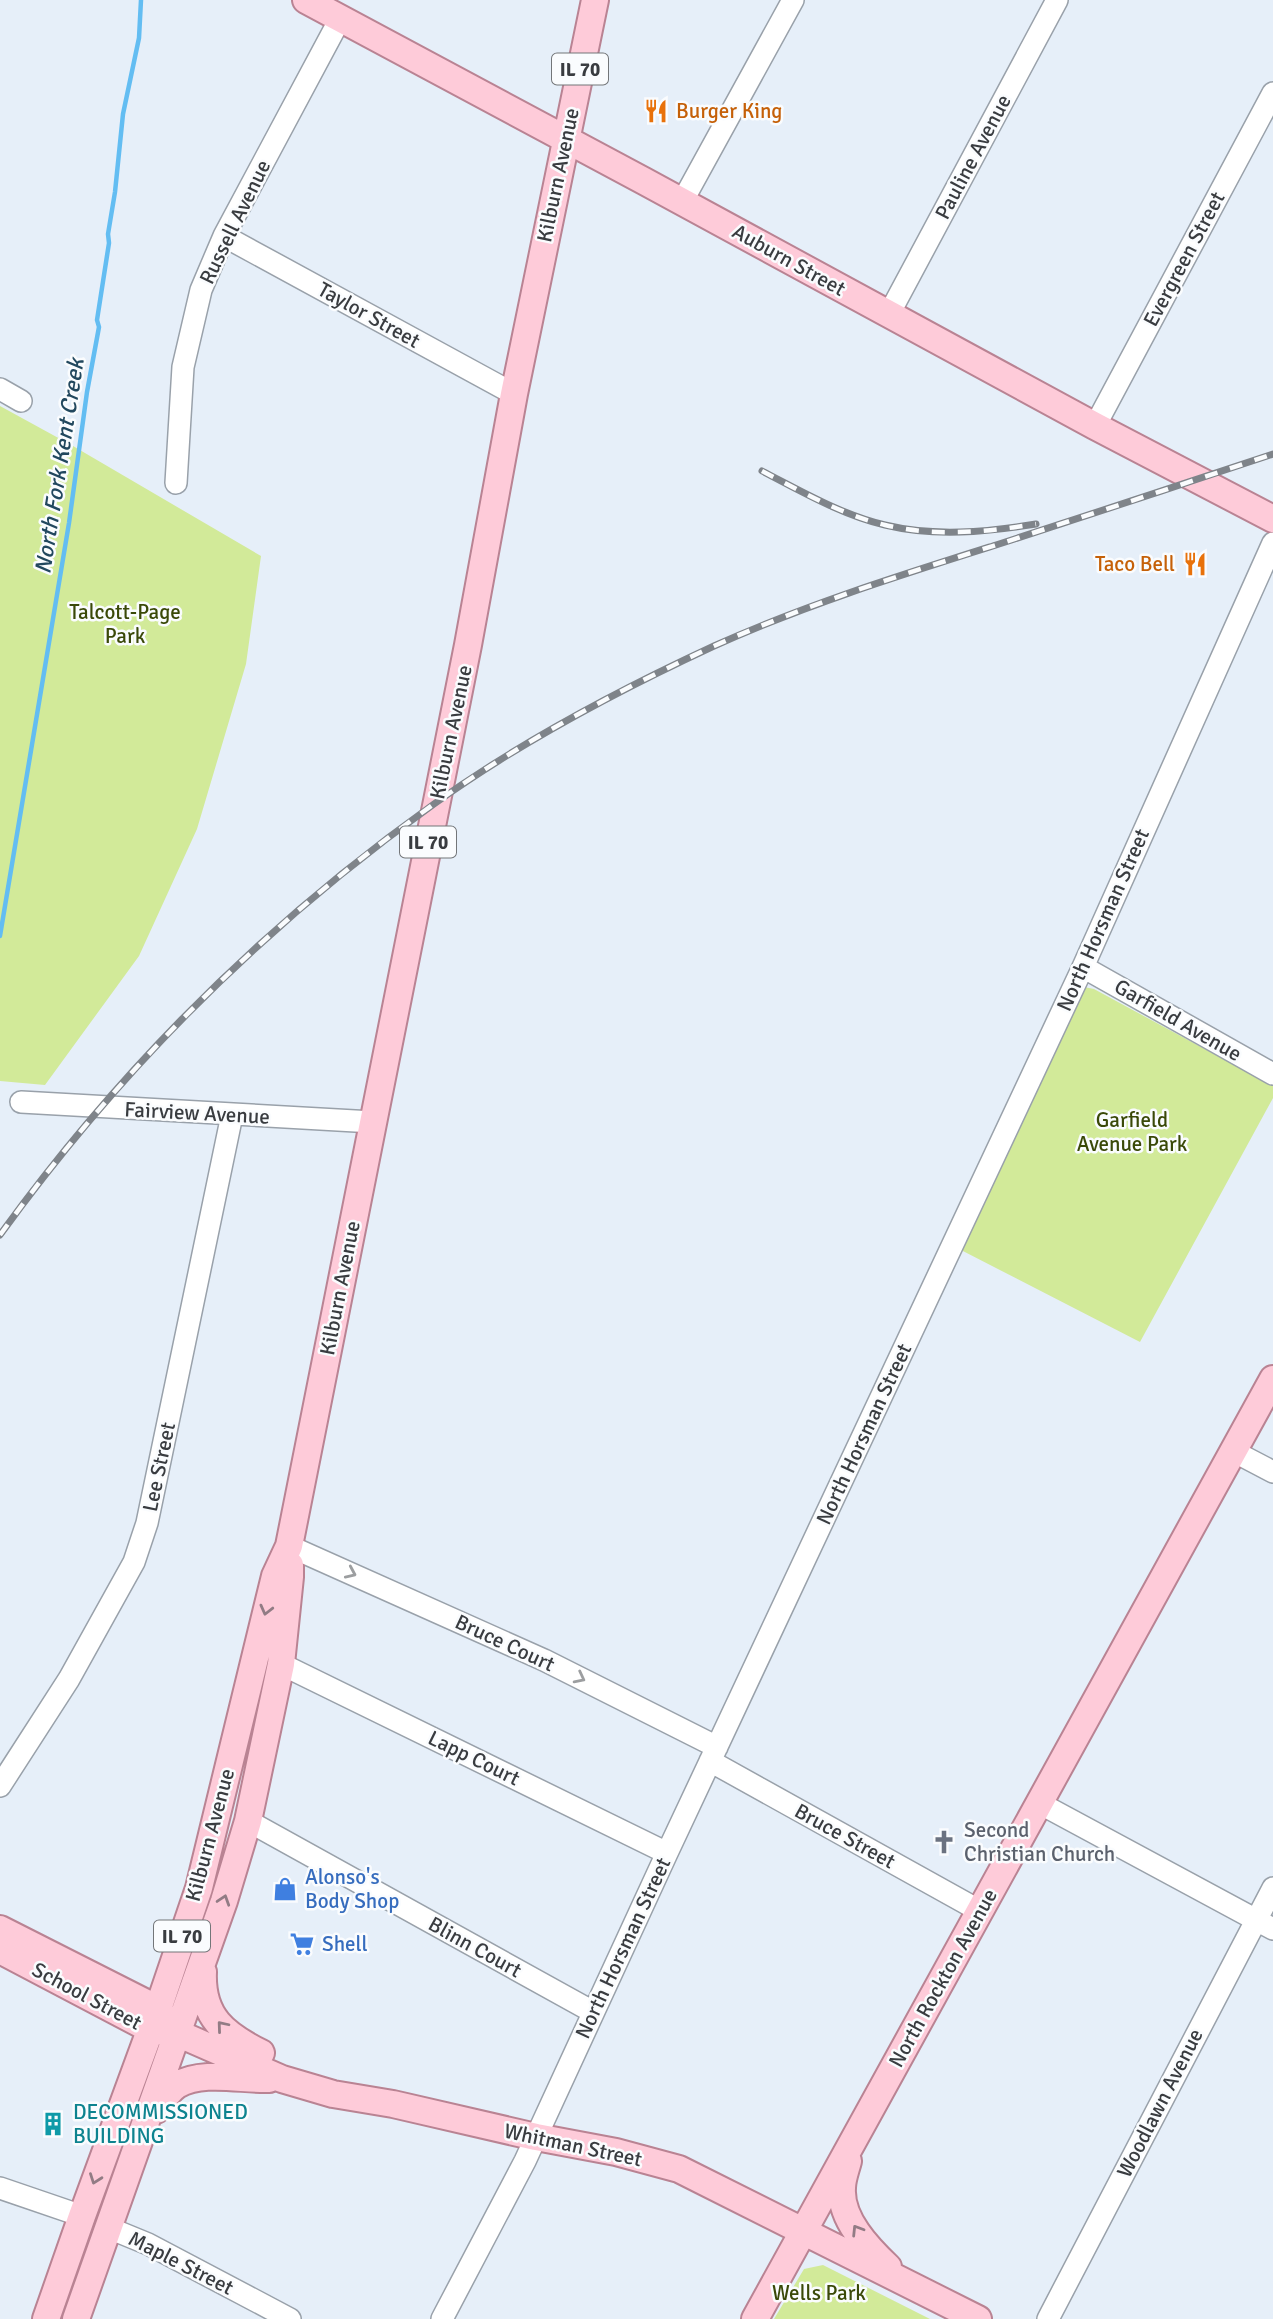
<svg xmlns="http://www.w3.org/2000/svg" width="1273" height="2319" font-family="Signika,sans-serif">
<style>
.green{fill:#d2ea99}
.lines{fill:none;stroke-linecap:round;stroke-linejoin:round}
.stream{stroke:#63bdf2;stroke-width:4.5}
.minor-casing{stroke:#99a1aa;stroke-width:24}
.major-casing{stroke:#b98393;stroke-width:30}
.minor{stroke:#fff;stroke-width:21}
.major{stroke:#fecbd9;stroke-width:26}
.rail-casing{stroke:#7f848a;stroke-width:7}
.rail{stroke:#fafcfe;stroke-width:4.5;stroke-dasharray:13;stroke-linecap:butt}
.oneway{stroke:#9c9ea0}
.oneway2{stroke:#927c85}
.labels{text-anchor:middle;stroke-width:5;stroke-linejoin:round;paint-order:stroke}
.shield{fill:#fafcfe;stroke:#737679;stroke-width:2}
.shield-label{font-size:19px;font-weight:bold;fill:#393c40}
.food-label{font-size:21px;fill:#c56008;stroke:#fafcfe;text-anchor:start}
.street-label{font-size:21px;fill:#393c40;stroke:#fafcfe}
.park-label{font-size:21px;fill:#3a4908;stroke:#fafcfe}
.worship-label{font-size:21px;fill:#5b616d;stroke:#fafcfe;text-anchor:start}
.shop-label{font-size:21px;fill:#366cbe;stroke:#fafcfe;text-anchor:start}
.culture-label{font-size:21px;fill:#0d838f;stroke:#fafcfe;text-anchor:start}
.water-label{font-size:23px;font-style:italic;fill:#22485e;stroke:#fafcfe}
</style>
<rect width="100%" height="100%" fill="#e6eff9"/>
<path class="green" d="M0,406L73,446L261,556L246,664L197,829L139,956L45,1085L0,1081Z
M1084,987L1094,989L1273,1086V1098L1140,1342L959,1249Z
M823,2265L930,2319H774L804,2269Z"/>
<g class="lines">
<path class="stream" d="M0,936L69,523L87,392L99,327L97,320L109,243L108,234L115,192L123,114L139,38L141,0"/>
<g class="minor-casing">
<path id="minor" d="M682,202L793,0
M224,236L514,394
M889,314L1057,0
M0,389L21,401
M1095,426L1273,93
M176,483L183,367L201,290L224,236L340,19
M1083,967L1273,1074
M21,1102L373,1122
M1233,1451L1273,1472
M289,1546L544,1660L717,1747
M281,1664L667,1853
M710,1761L980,1911
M0,1786L69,1679L134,1562L147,1523L232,1115
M1041,1804L1273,1929
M248,1821L593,2012
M0,2188L82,2216
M109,2228L148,2244L290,2319
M442,2319L525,2161L667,1853L1083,967L1273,543
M1048,2319L1273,1888"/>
</g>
<g class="major-casing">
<path id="major" d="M306,0L644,181L1095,426L1273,519
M0,1929L158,2009L177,2033L282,2079L333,2094L393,2104L536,2137L616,2152L679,2169L978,2319
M0,1950L150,2029L165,2032
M203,1972C201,2017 225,2035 261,2053
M156,2110C162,2101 168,2091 177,2085C203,2070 241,2080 269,2079
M848,2161C846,2169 842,2179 842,2188C840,2219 868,2248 888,2267
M46,2319L82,2216L158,2009L199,1888L275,1576L289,1546L468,645L514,394L595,0
M76,2319L224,1901L248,1821L281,1664L290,1577V1565
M755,2319L1273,1379"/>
</g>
<use href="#minor" class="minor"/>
<use href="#major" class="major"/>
<g class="rail-casing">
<path id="rail" d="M762,471C801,491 842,515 885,525C935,537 986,532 1036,524
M0,1235C120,1069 267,923 434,804C519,743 619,690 714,646C805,605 901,575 996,545C1088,515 1181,485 1273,454"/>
</g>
<use href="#rail" class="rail"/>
</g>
<defs><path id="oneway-chevron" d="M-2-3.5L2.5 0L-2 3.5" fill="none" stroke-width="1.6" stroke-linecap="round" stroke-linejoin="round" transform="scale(1.75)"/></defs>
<g class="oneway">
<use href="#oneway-chevron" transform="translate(351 1573) rotate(24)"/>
<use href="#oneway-chevron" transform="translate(580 1678) rotate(27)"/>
</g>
<g class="oneway2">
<use href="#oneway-chevron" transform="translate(266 1610) rotate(104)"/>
<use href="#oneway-chevron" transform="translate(224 1900) rotate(-72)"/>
<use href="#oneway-chevron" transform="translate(222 2026) rotate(-130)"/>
<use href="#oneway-chevron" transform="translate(95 2179) rotate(110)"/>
<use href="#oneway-chevron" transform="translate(857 2230) rotate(-122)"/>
</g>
<defs>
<g id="restaurant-bare" transform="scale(1.89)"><path d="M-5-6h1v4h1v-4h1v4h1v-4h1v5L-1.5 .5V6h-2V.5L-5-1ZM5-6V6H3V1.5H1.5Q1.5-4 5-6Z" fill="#e8710a" stroke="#fafcfe" stroke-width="2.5" paint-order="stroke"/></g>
<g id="church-bare" transform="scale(1.89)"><path d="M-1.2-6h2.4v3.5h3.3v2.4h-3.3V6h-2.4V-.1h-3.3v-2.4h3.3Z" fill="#6b7280" stroke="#fafcfe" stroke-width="2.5" paint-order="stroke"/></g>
<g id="shop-bare" transform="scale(1.89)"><path d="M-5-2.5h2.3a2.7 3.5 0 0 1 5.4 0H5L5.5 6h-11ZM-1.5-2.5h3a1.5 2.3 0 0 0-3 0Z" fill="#3f7fe0" stroke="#fafcfe" stroke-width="2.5" paint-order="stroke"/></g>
<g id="supermarket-bare" transform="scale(1.89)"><path d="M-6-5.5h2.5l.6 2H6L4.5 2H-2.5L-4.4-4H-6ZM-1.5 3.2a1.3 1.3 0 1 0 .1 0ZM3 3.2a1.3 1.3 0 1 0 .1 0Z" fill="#3f7fe0" stroke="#fafcfe" stroke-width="2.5" paint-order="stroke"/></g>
<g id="building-bare" transform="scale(1.89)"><path d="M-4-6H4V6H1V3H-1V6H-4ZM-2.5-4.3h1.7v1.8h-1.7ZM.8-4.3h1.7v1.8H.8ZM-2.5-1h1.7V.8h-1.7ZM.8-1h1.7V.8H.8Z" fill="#0f9aa8" stroke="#fafcfe" stroke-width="2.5" paint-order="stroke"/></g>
</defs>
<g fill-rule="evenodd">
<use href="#restaurant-bare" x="656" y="111"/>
<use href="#restaurant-bare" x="1195" y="564"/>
<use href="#church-bare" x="944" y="1842"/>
<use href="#shop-bare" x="285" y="1889"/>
<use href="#supermarket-bare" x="302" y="1944"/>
<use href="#building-bare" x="53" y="2124"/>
</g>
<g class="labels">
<g class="shield">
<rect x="552" y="53.5" width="56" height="31" rx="5"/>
<rect x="400" y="826.5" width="56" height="31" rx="5"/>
<rect x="154" y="1920.5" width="56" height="31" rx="5"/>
</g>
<g class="shield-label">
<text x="580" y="76">IL 70</text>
<text x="428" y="849">IL 70</text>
<text x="182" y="1943">IL 70</text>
</g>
<g class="food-label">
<text x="676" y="118">Burger King</text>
<text x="1175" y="571" text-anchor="end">Taco Bell</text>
</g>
<g class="street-label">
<text transform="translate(973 157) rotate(-62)" y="7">Pauline Avenue</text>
<text transform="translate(558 175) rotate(-78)" y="7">Kilburn Avenue</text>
<text transform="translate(235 222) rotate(-64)" y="7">Russell Avenue</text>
<text transform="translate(1184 259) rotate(-62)" y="7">Evergreen Street</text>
<text transform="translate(789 260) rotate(29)" y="7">Auburn Street</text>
<text transform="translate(369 315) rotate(29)" y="7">Taylor Street</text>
<text transform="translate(451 732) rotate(-78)" y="7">Kilburn Avenue</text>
<text transform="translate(1103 920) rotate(-66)" y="7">North Horsman Street</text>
<text transform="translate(1178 1020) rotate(30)" y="7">Garfield Avenue</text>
<text transform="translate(197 1113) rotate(3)" y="7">Fairview Avenue</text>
<text transform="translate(340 1288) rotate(-79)" y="7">Kilburn Avenue</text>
<text transform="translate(864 1434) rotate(-65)" y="7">North Horsman Street</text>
<text transform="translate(159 1467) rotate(-78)" y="7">Lee Street</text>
<text transform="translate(505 1643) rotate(25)" y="7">Bruce Court</text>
<text transform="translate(474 1758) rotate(26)" y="7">Lapp Court</text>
<text transform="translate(210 1835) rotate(-75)" y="7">Kilburn Avenue</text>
<text transform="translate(845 1836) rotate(29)" y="7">Bruce Street</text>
<text transform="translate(475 1947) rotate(29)" y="7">Blinn Court</text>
<text transform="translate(623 1948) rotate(-65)" y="7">North Horsman Street</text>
<text transform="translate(943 1978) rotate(-61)" y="7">North Rockton Avenue</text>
<text transform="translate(87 1996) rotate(28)" y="7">School Street</text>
<text transform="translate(1160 2103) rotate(-63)" y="7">Woodlawn Avenue</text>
<text transform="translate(573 2145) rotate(12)" y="7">Whitman Street</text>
<text transform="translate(181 2263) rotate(27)" y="7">Maple Street</text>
</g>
<g class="park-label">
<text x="125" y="619">Talcott-Page<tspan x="125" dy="24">Park</tspan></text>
<text x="1132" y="1127">Garfield<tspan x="1132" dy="24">Avenue Park</tspan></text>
<text x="819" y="2300">Wells Park</text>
</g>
<g class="worship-label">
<text x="964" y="1837">Second<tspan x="964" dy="24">Christian Church</tspan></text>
</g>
<g class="shop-label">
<text x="305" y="1884">Alonso's<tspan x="305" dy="24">Body Shop</tspan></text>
<text x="322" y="1951">Shell</text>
</g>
<g class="culture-label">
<text x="73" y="2119">DECOMMISSIONED<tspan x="73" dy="24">BUILDING</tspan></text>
</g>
<g class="water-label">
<text transform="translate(59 466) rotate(-81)" y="8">North Fork Kent Creek</text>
</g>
</g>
</svg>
